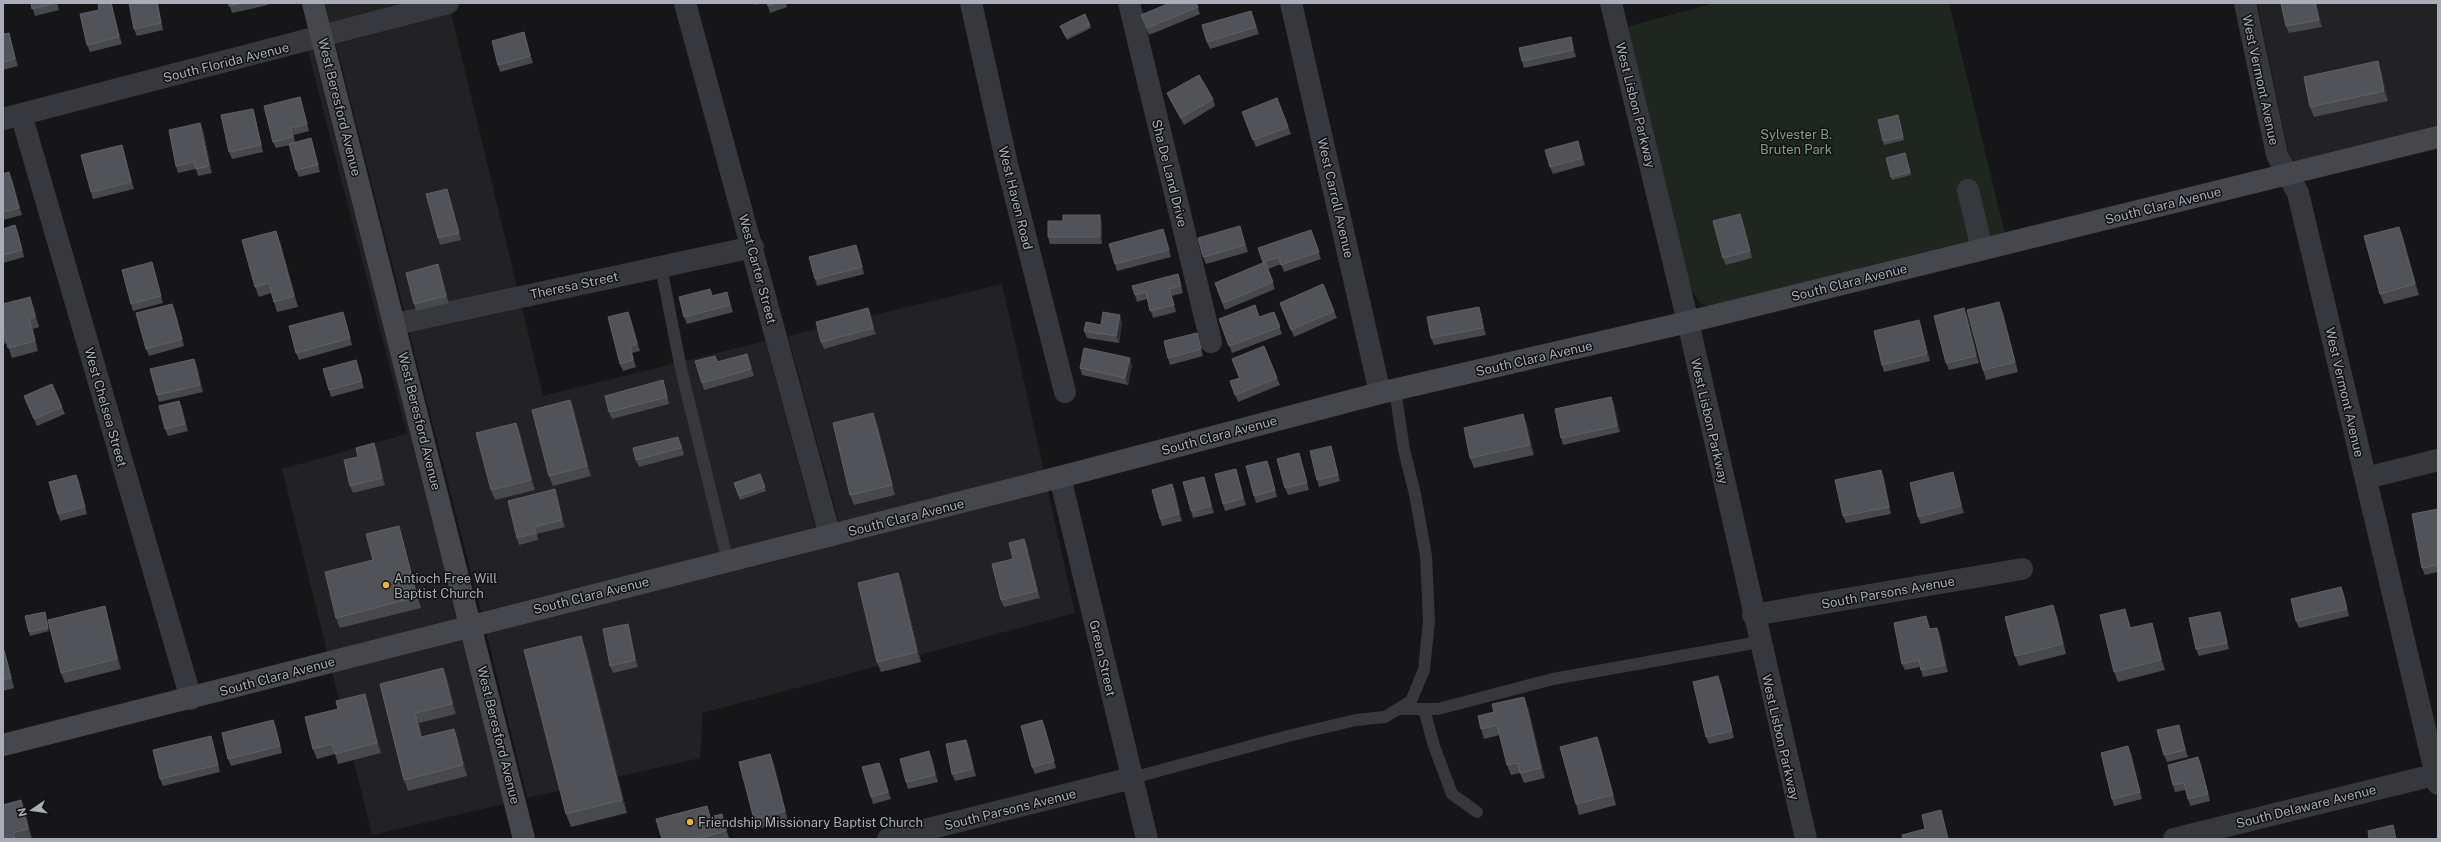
<svg xmlns="http://www.w3.org/2000/svg" width="2441" height="842" font-family="'Public Sans',sans-serif">
<style>
.built{fill:#222225}
.green{fill:#1e261f}
.lines{fill:none;stroke-linecap:round;stroke-linejoin:round}
.lane{stroke:#37383d;stroke-width:12}
.street{stroke:#37383d;stroke-width:22}
.secondary{stroke:#45474d;stroke-width:22}
.wall{fill:#47494d}
.shaded-wall{fill:#2f3033}
.building{fill:#525359;stroke:#5f6168}
.poi-dot{fill:#f2b134;stroke:#111113;stroke-width:1.5}
.labels{text-anchor:middle;stroke-width:3;stroke-linejoin:round;paint-order:stroke}
.street-label{font-size:13px;fill:#a8adb8;stroke:#111113}
.park-label{font-size:13px;fill:#7fa381;stroke:#111113}
.poi-label{font-size:13px;fill:#a8adb8;stroke:#111113;text-anchor:start}
</style>
<rect width="100%" height="100%" fill="#161618"/>
<path class="built" d="M325,3H407L330,24Z
M2257,3H2438V126L2294,162L2288,151Z
M451,13L517,287L404,311L336,44Z
M313,50L458,618L327,652L282,469L407,434L308,51Z
M1002,284L1044,471L839,523L788,336Z
M522,307L543,396L765,341L816,529L481,612L409,332Z
M1048,491L1075,613L703,713L700,758L527,798L486,632Z
M463,638L504,804L372,835L332,672Z"/>
<path class="green" d="M1715,3H1949L2005,234L1707,306L1700,303L1688,284L1626,27Z"/>
<g class="lines">
<path class="lane" d="M661,267L681,369L728,562
M1400,709H1438L1553,679L1759,642
M1424,709L1434,746L1452,794L1477,812
M1132,778L1288,736L1356,720L1385,717L1411,701L1424,670L1429,621L1426,556L1415,494L1404,450L1395,390"/>
<path class="street" d="M685,3L830,536
M971,3L1007,164L1065,392
M1129,3L1211,342
M1291,3L1380,393
M1611,3L1688,322L1806,839
M2245,3L2277,155L2298,193L2438,784
M21,114L191,699
M3,119L448,3
M1968,190L1982,249
M395,324L753,247
M1060,477L1147,839
M2366,478L2438,460
M1753,615L2022,569
M888,839L1132,778
M2174,839L2438,774"/>
<path class="secondary" d="M313,3L524,839
M3,745L1060,477L1380,393L1688,322L2438,137"/>
</g>
<path class="wall" d="M31,3H57L59,10L35,16Z
M98,3H111L122,44L90,52L87,45L99,10Z
M129,3H158L163,30L137,36L134,29Z
M229,3H267L268,5L232,13Z
M755,3H761L756,5Z
M767,3H786L787,7L770,13Z
M1196,3L1200,14L1149,35L1141,15Z
M2316,3L2322,27L2289,33L2286,26Z
M1251,11L1259,34L1210,49L1207,42Z
M1090,25L1091,28L1067,40L1060,26Z
M9,33L11,40L18,66L3,70V34Z
M1571,37L1573,44L1576,57L1524,68L1522,61Z
M526,39L533,63L500,72L498,65Z
M2381,71L2388,101L2314,117L2310,107Z
M1167,93L1213,99L1215,106L1184,125L1170,100Z
M1277,98L1291,134L1256,147L1242,112Z
M302,104L309,131L294,135L295,143L311,138L320,172L299,177L296,170L290,145L276,148L273,142Z
M253,109L255,116L263,152L232,159L229,152Z
M1899,119L1904,140L1884,145L1883,141Z
M200,123L203,130L212,173L198,176L196,169L178,173L176,166Z
M1580,148L1585,165L1553,174L1550,167Z
M124,152L134,189L93,199L91,192Z
M1905,153L1911,175L1892,180L1891,177Z
M3,174L12,179L22,215L3,220Z
M449,196L461,240L440,245L438,238Z
M1743,221L1752,258L1726,265L1723,258Z
M1102,222V244H1050L1048,237Z
M15,225L18,232L24,257L3,263V229Z
M2399,227L2403,237L2419,295L2384,304L2380,294Z
M1163,229L1171,257L1117,271L1115,264Z
M1311,230L1321,259L1284,272L1281,264L1268,269L1275,289L1225,310L1217,290L1263,263L1258,248Z
M1242,233L1248,252L1206,264L1203,257Z
M280,241L298,307L277,312L271,293L259,297L255,287Z
M859,252L864,274L817,286L815,279Z
M154,269L163,303L133,311L131,304Z
M440,271L449,303L416,311L414,304Z
M1178,274L1183,293L1172,296L1176,312L1153,318L1147,299L1137,302L1135,295Z
M727,292L733,312L687,324L684,317L713,296Z
M1280,303L1334,311L1337,318L1294,337Z
M3,304L34,307L39,327L33,329L38,351L12,358L7,343L3,344Z
M1479,307L1481,313L1486,335L1434,345L1431,338Z
M868,308L876,334L824,349L821,342Z
M175,310L184,346L149,356L146,349Z
M1274,312L1282,334L1232,353L1219,319L1259,317Z
M2003,312L2018,372L1986,380L1983,370Z
M1967,315L1979,363L1949,370L1946,363Z
M345,319L352,345L299,360L296,353Z
M631,319L640,351L632,353L636,367L623,371L620,364Z
M1122,322L1119,343L1087,338L1084,331L1101,325Z
M1921,326L1930,361L1884,372L1882,365Z
M1197,333L1199,340L1203,356L1170,365L1168,358Z
M715,356L718,362L750,361L754,376L704,390L702,383Z
M194,359L197,366L203,392L159,402L157,395Z
M1232,359L1277,378L1280,385L1238,402L1230,381L1239,378Z
M356,360L364,388L331,397L329,390Z
M1132,365L1128,385L1082,375L1080,368Z
M665,387L669,404L612,419L609,412Z
M24,396L62,407L65,414L37,426Z
M1611,397L1614,404L1620,432L1563,445L1561,438Z
M570,400L574,410L591,476L553,486L549,476Z
M179,401L182,408L188,431L168,436L165,429Z
M1523,414L1527,425L1534,455L1474,468L1470,458Z
M516,423L520,433L535,490L495,500L491,490Z
M877,423L895,495L854,505L850,495Z
M681,443L684,455L639,467L636,460Z
M377,450L385,485L353,493L350,486L358,457Z
M1333,453L1340,481L1319,487L1317,480Z
M1301,460L1309,490L1288,495L1285,488Z
M1270,468L1277,497L1256,503L1254,496Z
M760,474L766,491L740,500L734,483Z
M76,475L79,482L87,514L60,521L58,514Z
M1238,476L1246,505L1225,511L1223,504Z
M1884,477L1891,514L1846,523L1843,516Z
M1955,479L1964,513L1921,524L1918,517Z
M1206,484L1214,513L1193,518L1191,511Z
M1175,491L1182,521L1162,526L1160,519Z
M557,496L565,527L537,534L538,540L519,545L517,538Z
M2438,510V572L2425,575L2422,568Z
M402,537L421,608L340,628L336,618L373,560Z
M1024,539L1027,546L1040,598L1004,607L1001,600L1013,559Z
M898,573L902,583L921,662L881,672L877,662Z
M2341,587L2344,594L2349,616L2299,628L2296,621Z
M45,612L49,631L30,636L29,632Z
M2220,612L2222,619L2229,649L2199,656L2196,649Z
M2057,615L2066,654L2019,666L2015,656Z
M108,617L121,669L65,683L61,673Z
M2128,619L2131,628L2155,633L2165,670L2118,682L2114,672Z
M1929,623L1930,629L1937,628L1940,635L1948,672L1923,677L1920,667L1905,670L1902,664Z
M628,624L630,631L638,667L613,673L610,666Z
M586,649L627,813L571,827L566,814Z
M3,650H4L7,660L14,688L3,691Z
M447,678L456,714L419,723L422,737L454,729L458,739L467,776L408,791L404,780L380,684Z
M1721,683L1734,738L1709,744L1706,737Z
M368,704L381,753L338,764L335,754L317,759L313,749Z
M1528,707L1545,778L1524,783L1520,773L1511,775L1507,765L1500,735L1484,739L1481,729Z
M273,720L276,727L282,753L231,766L228,759Z
M1045,727L1056,768L1035,774L1032,767Z
M2181,732L2188,757L2167,762L2164,755Z
M1597,737L1601,748L1616,805L1579,815L1576,804Z
M966,740L969,747L976,776L955,781L952,774Z
M213,743L220,772L163,786L160,779Z
M2131,753L2142,799L2114,806L2112,799Z
M770,754L774,764L788,821L757,829L754,819Z
M2198,757L2201,764L2210,801L2190,806L2186,790L2175,792L2173,785Z
M932,758L938,782L908,789L906,782Z
M882,769L891,799L873,804L871,797Z
M25,810L32,839H3Z
M709,813L710,817L722,814L729,838L726,839H662Z"/>
<path class="shaded-wall" d="M111,3L112,5L122,44L119,37Z
M157,3H158L163,30L161,23Z
M2315,3H2316L2322,27L2319,20Z
M524,32L526,39L533,63L530,56Z
M9,33L11,40L18,66L15,59Z
M1571,37L1573,44L1576,57L1573,50Z
M2378,61L2381,71L2388,101L2384,91Z
M253,109L255,116L263,152L261,145Z
M200,123L203,130L212,173L209,166Z
M291,128L294,135L296,144L293,137Z
M1578,141L1580,148L1585,165L1582,158Z
M122,145L124,152L134,189L131,182Z
M9,172L12,179L22,215L19,208Z
M1740,214L1743,221L1752,258L1750,251Z
M1100,215L1102,222V244L1100,237Z
M15,225L18,232L24,257L22,250Z
M2399,227L2403,237L2419,295L2415,284Z
M1163,229L1166,236L1171,257Z
M276,231L280,241L298,307L294,296Z
M856,245L859,252L864,274L862,267Z
M438,264L440,271L449,303L446,296Z
M1169,289L1172,296L1176,312L1174,305Z
M30,297L34,307L39,327L35,317Z
M1999,302L2003,312L2018,372L2015,362Z
M172,304L175,310L184,346Z
M1479,307L1481,313L1486,335L1483,328Z
M868,308L871,315L876,334L873,328Z
M1964,308L1967,315L1979,363L1976,356Z
M628,312L631,319L640,351L637,344Z
M1120,315L1122,322L1119,343L1116,336Z
M29,318L33,329L38,351L35,341Z
M1919,320L1921,326L1930,361L1927,354Z
M630,346L636,367L633,360Z
M747,354L750,361L754,376L751,369Z
M1130,358L1132,365L1128,385L1125,378Z
M194,359L197,366L203,392L200,385Z
M1611,397L1614,404L1620,432L1617,426Z
M570,400L574,410L591,476L587,466Z
M179,401L182,408L188,431L185,424Z
M873,413L877,423L895,495L892,485Z
M1523,414L1527,425L1534,455L1530,445Z
M516,423L520,433L535,490L531,480Z
M374,443L377,450L385,485L382,478Z
M1331,446L1333,453L1340,481L1338,475Z
M1267,461L1270,468L1277,497L1275,490Z
M1236,469L1238,476L1246,505L1243,498Z
M1881,470L1884,477L1891,514L1889,507Z
M1953,472L1955,479L1964,513L1961,506Z
M76,475L79,482L87,514L85,507Z
M1204,477L1206,484L1214,513L1211,506Z
M1172,484L1175,491L1182,521L1179,514Z
M555,489L557,496L565,527L562,520Z
M399,526L402,537L421,608L417,597Z
M1024,539L1027,546L1040,598L1037,591Z
M898,573L902,583L921,662L917,652Z
M2341,587L2344,594L2349,616L2347,609Z
M2053,605L2057,615L2066,654L2063,644Z
M105,606L108,617L121,669L117,659Z
M2220,612L2222,619L2229,649L2227,643Z
M1926,616L1929,623L1932,636L1929,629Z
M2152,623L2155,633L2165,670L2161,660Z
M628,624L630,631L638,667L635,660Z
M1937,628L1940,635L1948,672L1945,665Z
M581,636L586,649L627,813L622,800Z
M4,650L7,660L14,688L11,678Z
M443,668L447,678L456,714L452,704Z
M1718,676L1721,683L1734,738L1732,731Z
M365,694L368,704L381,753L377,743Z
M1524,697L1528,707L1545,778L1541,768Z
M415,713L419,723L425,748L421,737Z
M273,720L276,727L282,753L280,746Z
M1042,720L1045,727L1056,768L1054,761Z
M2179,725L2181,732L2188,757L2185,750Z
M454,729L458,739L467,776L463,765Z
M1597,737L1601,748L1616,805L1613,795Z
M966,740L969,747L976,776L973,769Z
M2128,746L2131,753L2142,799L2140,792Z
M929,751L932,758L938,782L935,775Z
M770,754L774,764L788,821L785,811Z
M2198,757L2201,764L2210,801L2208,794Z
M879,763L882,769L891,799L888,792Z
M21,800L25,810L32,839L28,829Z
M1941,810L1943,817L1949,839H1948Z
M722,814L724,821L729,838L726,831Z"/>
<path class="building" d="M31,3H55L32,9Z
M98,3H111L119,37L87,45L80,14L99,10Z
M129,3H157L161,23L134,29Z
M229,3H242L229,6Z
M767,3H776L768,6Z
M1170,3H1196L1198,7L1147,28L1141,15Z
M2281,3H2315L2319,20L2286,26Z
M1251,11L1256,27L1207,42L1202,25Z
M1085,14L1090,25L1066,37L1060,26Z
M524,32L530,56L498,65L492,41Z
M9,33L15,59L3,62V34Z
M1571,37L1573,50L1522,61L1519,48Z
M2378,61L2384,91L2310,107L2304,77Z
M1199,75L1213,99L1181,118L1167,93Z
M300,97L307,124L291,128L293,137L273,142L264,106Z
M1277,98L1288,127L1253,140L1242,112Z
M253,109L261,145L229,152L221,115Z
M1898,115L1903,137L1883,141L1878,120Z
M200,123L209,166L196,169L194,162L176,166L169,130Z
M311,138L318,165L296,170L289,144Z
M1578,141L1582,158L1550,167L1545,150Z
M122,145L131,182L91,192L81,155Z
M1905,153L1910,172L1891,177L1886,158Z
M9,172L19,208L3,212V174Z
M447,189L459,233L438,238L426,194Z
M1740,214L1750,251L1723,258L1713,221Z
M1063,215H1100V237H1048V221H1063Z
M15,225L22,250L3,255V229Z
M1240,226L1245,245L1203,257L1198,238Z
M2399,227L2415,284L2380,294L2364,236Z
M1163,229L1169,250L1115,264L1109,244Z
M1311,230L1319,252L1281,265L1279,257L1263,262L1258,248Z
M276,231L294,296L274,302L269,283L255,287L242,240Z
M856,245L862,267L815,279L809,257Z
M152,262L161,296L131,304L122,270Z
M1265,262L1273,282L1223,303L1215,283Z
M438,264L446,296L414,304L406,273Z
M1178,274L1181,286L1169,289L1174,305L1150,311L1146,292L1135,295L1132,286Z
M1323,284L1334,311L1291,330L1280,303Z
M710,289L712,296L727,292L730,305L684,317L679,297Z
M30,297L35,317L29,318L35,341L8,348L4,332L3,333V304Z
M1999,302L2015,362L1983,370L1967,310Z
M172,304L182,339L146,349L136,313Z
M1255,305L1259,317L1274,312L1280,327L1229,346L1219,319Z
M1479,307L1483,328L1431,338L1427,317Z
M868,308L873,328L821,342L816,322Z
M1964,308L1976,356L1946,363L1934,316Z
M343,312L350,338L296,353L289,326Z
M628,312L637,344L630,346L633,360L620,364L608,317Z
M1103,312L1120,315L1116,336L1084,331L1086,322L1101,325Z
M1919,320L1927,354L1882,365L1874,331Z
M1197,333L1201,349L1168,358L1164,341Z
M1264,346L1277,378L1235,395L1230,381L1240,378L1232,359Z
M1084,348L1130,358L1125,378L1080,368Z
M747,354L751,369L702,383L695,361L715,356L717,362Z
M194,359L200,385L157,395L150,369Z
M356,360L362,381L329,390L323,369Z
M663,380L667,397L609,412L605,396Z
M52,384L62,407L34,419L24,396Z
M1611,397L1617,426L1561,438L1555,409Z
M570,400L587,466L549,476L532,410Z
M179,401L185,424L165,429L159,406Z
M873,413L892,485L850,495L833,423Z
M1523,414L1530,445L1470,458L1464,428Z
M516,423L531,480L491,490L476,433Z
M678,437L681,448L636,460L633,448Z
M374,443L382,478L350,486L344,460L358,457L356,448Z
M1331,446L1338,475L1317,480L1310,451Z
M1299,453L1307,483L1285,488L1277,459Z
M1267,461L1275,490L1254,496L1246,466Z
M1236,469L1243,498L1223,504L1215,474Z
M1881,470L1889,507L1843,516L1835,480Z
M1953,472L1961,506L1918,517L1910,483Z
M760,474L765,487L739,496L734,483Z
M76,475L85,507L58,514L49,482Z
M1204,477L1211,506L1191,511L1183,482Z
M1172,484L1179,514L1160,519L1152,490Z
M555,489L562,520L534,527L536,533L517,538L508,501Z
M2438,509V565L2422,568L2412,514Z
M399,526L417,597L336,618L325,572L373,560L366,534Z
M1024,539L1037,591L1001,600L992,564L1013,559L1009,543Z
M898,573L917,652L877,662L858,583Z
M2341,587L2347,609L2296,621L2291,599Z
M2053,605L2063,644L2015,656L2005,617Z
M105,606L117,659L61,673L48,620Z
M2125,609L2130,628L2152,623L2161,660L2114,672L2100,615Z
M45,612L48,628L29,632L25,616Z
M2220,612L2227,643L2196,649L2189,618Z
M1926,616L1929,629L1937,628L1945,665L1921,670L1919,660L1902,664L1894,623Z
M628,624L635,660L610,666L603,629Z
M581,636L622,800L566,814L524,650Z
M3,650H4L11,678L3,680Z
M443,668L452,704L415,713L421,737L454,729L463,765L404,780L380,684Z
M1718,676L1732,731L1706,737L1693,682Z
M365,694L377,743L335,754L332,744L313,749L305,717L338,709L336,701Z
M1524,697L1541,768L1520,773L1518,763L1507,765L1497,725L1481,729L1478,716L1494,712L1492,704Z
M273,720L280,746L228,759L222,733Z
M1042,720L1054,761L1032,767L1021,726Z
M2179,725L2185,750L2164,755L2157,730Z
M211,736L218,765L160,779L153,750Z
M1597,737L1613,795L1576,804L1560,747Z
M966,740L973,769L952,774L946,744Z
M2128,746L2140,792L2112,799L2101,753Z
M929,751L935,775L906,782L900,759Z
M770,754L785,811L754,819L739,762Z
M2198,757L2208,794L2188,799L2184,783L2173,785L2168,765Z
M879,763L888,792L871,797L862,767Z
M21,800L28,829L13,833L15,839H3V805Z
M707,806L710,817L722,814L726,831L696,839H662L656,819Z
M1941,810L1948,839H1903L1902,835L1925,829L1922,815Z
M2393,825L2396,839H2367L2369,838L2368,831Z"/>
<g class="poi-dot">
<circle cx="386" cy="585" r="4"/>
<circle cx="690" cy="822" r="4"/>
</g>
<g class="labels">
<g class="street-label">
<text transform="translate(226 62) rotate(-14)" y="5">South Florida Avenue</text>
<text transform="translate(2261 80) rotate(78)" y="5">West Vermont Avenue</text>
<text transform="translate(1636 105) rotate(76)" y="5">West Lisbon Parkway</text>
<text transform="translate(340 107) rotate(76)" y="5">West Beresford Avenue</text>
<text transform="translate(1170 173) rotate(76)" y="5">Sha De Land Drive</text>
<text transform="translate(1016 198) rotate(76)" y="5">West Haven Road</text>
<text transform="translate(1336 198) rotate(77)" y="5">West Carroll Avenue</text>
<text transform="translate(2163 205) rotate(-14)" y="5">South Clara Avenue</text>
<text transform="translate(758 269) rotate(75)" y="5">West Carter Street</text>
<text transform="translate(1849 282) rotate(-14)" y="5">South Clara Avenue</text>
<text transform="translate(574 285) rotate(-12)" y="5">Theresa Street</text>
<text transform="translate(1534 358) rotate(-13)" y="5">South Clara Avenue</text>
<text transform="translate(2345 392) rotate(77)" y="5">West Vermont Avenue</text>
<text transform="translate(106 407) rotate(74)" y="5">West Chelsea Street</text>
<text transform="translate(420 421) rotate(76)" y="5">West Beresford Avenue</text>
<text transform="translate(1710 421) rotate(77)" y="5">West Lisbon Parkway</text>
<text transform="translate(1219 435) rotate(-15)" y="5">South Clara Avenue</text>
<text transform="translate(906 517) rotate(-14)" y="5">South Clara Avenue</text>
<text transform="translate(1888 592) rotate(-10)" y="5">South Parsons Avenue</text>
<text transform="translate(591 595) rotate(-14)" y="5">South Clara Avenue</text>
<text transform="translate(1103 658) rotate(77)" y="5">Green Street</text>
<text transform="translate(277 676) rotate(-15)" y="5">South Clara Avenue</text>
<text transform="translate(499 735) rotate(76)" y="5">West Beresford Avenue</text>
<text transform="translate(1781 737) rotate(77)" y="5">West Lisbon Parkway</text>
<text transform="translate(2306 806) rotate(-14)" y="5">South Delaware Avenue</text>
<text transform="translate(1010 809) rotate(-14)" y="5">South Parsons Avenue</text>
</g>
<g class="park-label">
<text x="1796" y="139">Sylvester B.<tspan x="1796" dy="15">Bruten Park</tspan></text>
</g>
<g class="poi-label">
<text x="394" y="583">Antioch Free Will<tspan x="394" dy="15">Baptist Church</tspan></text>
<text x="698" y="827">Friendship Missionary Baptist Church</text>
</g>
</g>
<rect width="2441" height="842" fill="none" stroke="#a8adb8" stroke-width="8"/>
<g transform="translate(32 810) rotate(257)" stroke="#111113" stroke-width="3" paint-order="stroke">
<path d="M0-3L7 15L0 10L-7 15Z" fill="#a8adb8"/>
<text y="-6" font-size="11" font-weight="bold" text-anchor="middle" fill="#a8adb8">N</text>
</g>
</svg>
